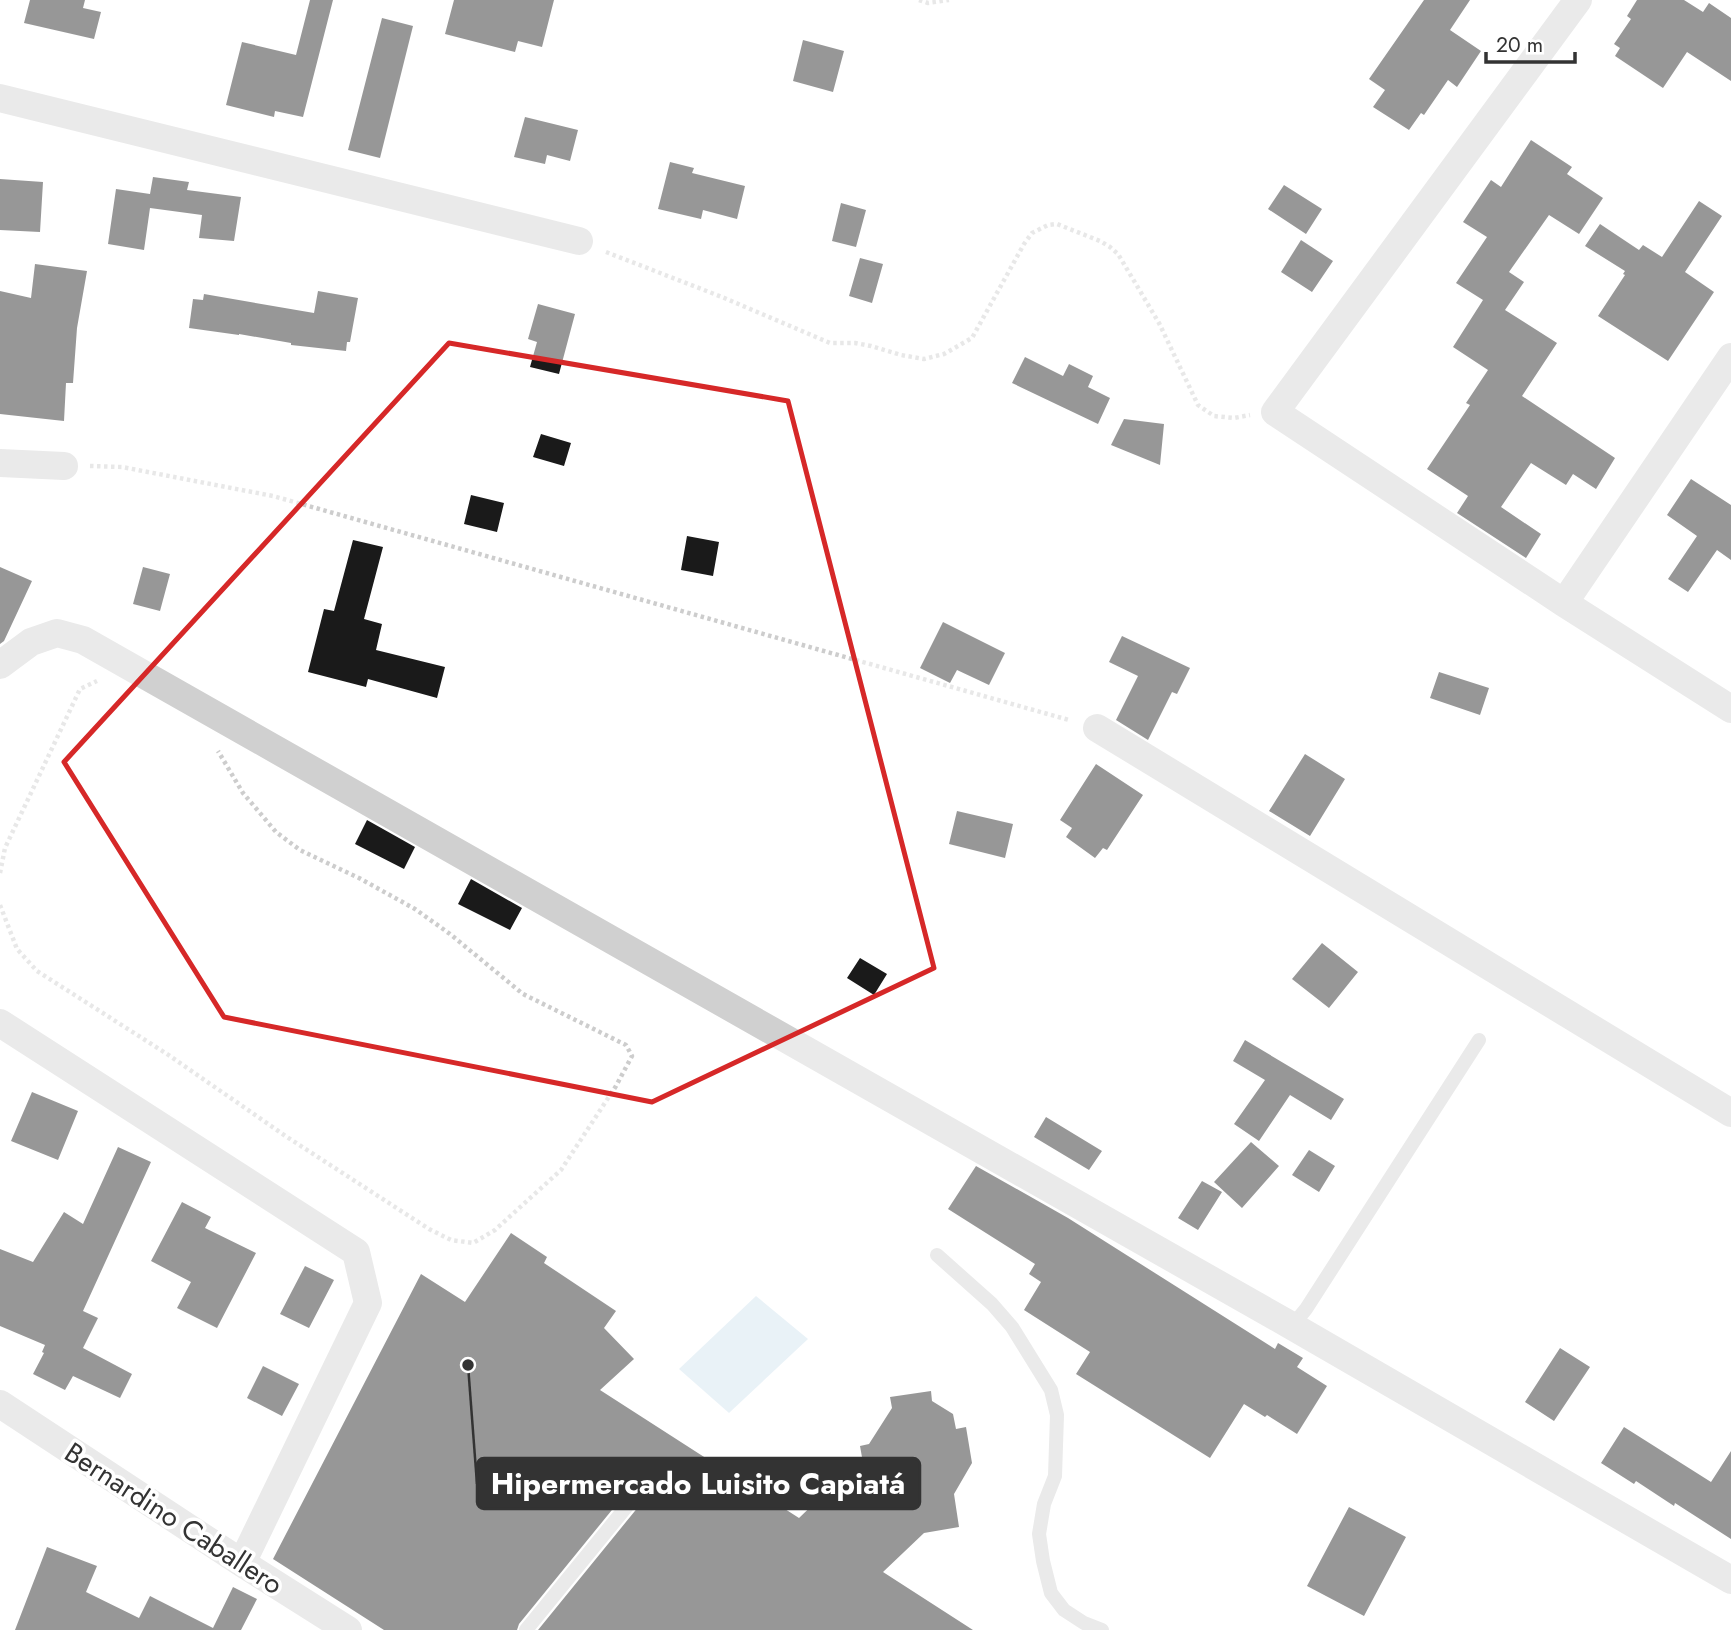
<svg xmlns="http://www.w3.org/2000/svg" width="1731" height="1630" font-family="Jost,sans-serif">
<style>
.water{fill:#cfe2ee}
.building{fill:#1a1a1a}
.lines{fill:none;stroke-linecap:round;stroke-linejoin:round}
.path{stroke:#cdcdcd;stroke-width:4.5;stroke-dasharray:3.5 3.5;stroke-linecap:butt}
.service{stroke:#d0d0d0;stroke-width:14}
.minor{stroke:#d0d0d0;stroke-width:28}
.marked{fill:none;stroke:#d62828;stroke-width:5;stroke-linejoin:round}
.labels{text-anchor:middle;stroke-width:7;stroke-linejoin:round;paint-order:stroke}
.street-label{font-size:28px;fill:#333;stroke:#fff}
.leader{fill:none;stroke:#333;stroke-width:2.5}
.callout-dot{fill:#333;stroke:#fff;stroke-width:2.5}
.callout{fill:#333;stroke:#333;stroke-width:2.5}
.callout-label{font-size:30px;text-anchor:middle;font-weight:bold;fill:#fff}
</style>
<rect width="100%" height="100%" fill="#fff"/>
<path class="water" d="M756,1296L808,1339L729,1413L679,1369Z"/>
<path class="building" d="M30,0H85L83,8L101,12L94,39L24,23Z
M310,0H333L303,117L275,111L274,117L226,105L242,42L296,55Z
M454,0H554L542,47L518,41L515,52L445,34Z
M1424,0H1470L1450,30L1481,51L1457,87L1448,80L1424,115L1421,113L1409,130L1373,107L1385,90L1369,79Z
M1637,0H1684L1703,12L1709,3L1731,18V81L1687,52L1663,88L1615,56L1620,48L1614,44L1631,19L1627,16Z
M382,18L413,26L380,158L348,150Z
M803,40L844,51L833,92L793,81Z
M525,117L578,130L570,161L547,155L545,164L514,157Z
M1531,140L1572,167L1567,174L1603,198L1579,234L1549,215L1509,272L1524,282L1505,310L1557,343L1522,396L1615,458L1596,489L1573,474L1566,485L1531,463L1501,507L1541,534L1526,558L1457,513L1468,496L1427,469L1470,405L1466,403L1488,370L1453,347L1483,300L1456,283L1487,237L1463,222L1491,180L1501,187Z
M670,162L694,168L692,173L745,186L737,219L703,210L701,219L658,209Z
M153,177L189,182L187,190L241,197L234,241L199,238L202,215L150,208L144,250L108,244L116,189L150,194Z
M0,179L43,182L40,232L0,230Z
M1284,185L1322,209L1306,234L1268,209Z
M1699,201L1722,216L1685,272L1714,292L1668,361L1598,316L1625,275L1623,274L1625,271L1585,246L1600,224L1639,250L1643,245L1662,257Z
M841,203L866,210L856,247L832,241Z
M1301,240L1333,261L1312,292L1281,272Z
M860,258L883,264L872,303L849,296Z
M35,264L87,271L77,328L73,383H66L64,421L0,414V291L31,298Z
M318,291L358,298L350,342H347L346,351L291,345V343L239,334V335L189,328L193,299L203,300L204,294L314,313Z
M538,304L575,314L559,374L530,367L537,342L528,339Z
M1025,357L1063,376L1069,364L1093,376L1088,387L1110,398L1098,424L1012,383Z
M1124,419L1164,424L1160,465L1111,445Z
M541,434L571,443L564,466L533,457Z
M1691,479L1731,505V560L1717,550L1688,592L1668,579L1697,536L1667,515Z
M471,495L504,503L497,532L464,524Z
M687,536L719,542L713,576L681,570Z
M353,540L383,547L364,619L382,624L376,650L445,667L437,698L368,679L366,687L308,672L324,609L334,611Z
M0,567L32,581L4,641L0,644Z
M143,567L170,574L160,611L133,604Z
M943,622L1005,653L989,685L957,670L950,683L920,668Z
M1122,636L1190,668L1177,694L1172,692L1148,740L1116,720L1138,676L1109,662Z
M1439,672L1489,688L1480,715L1430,698Z
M1305,754L1345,779L1310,836L1269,811Z
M1096,764L1143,795L1107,850L1103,848L1095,858L1066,837L1072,828L1060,820Z
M957,811L1013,824L1005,858L949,844Z
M367,820L415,847L404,869L355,844Z
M471,879L522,908L510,930L458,904Z
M1322,943L1358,972L1329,1008L1292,979Z
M860,958L887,974L874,995L847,978Z
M1245,1040L1344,1099L1331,1120L1290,1095L1259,1141L1234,1124L1265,1080L1233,1061Z
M32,1092L78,1111L58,1160L11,1141Z
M1046,1117L1102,1151L1089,1170L1034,1137Z
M1251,1142L1279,1166L1242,1208L1214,1182Z
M118,1147L151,1162L83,1311L98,1318L83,1348L132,1374L120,1398L73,1376L65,1390L33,1374L44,1353L42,1352L45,1345L0,1326V1249L33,1262L64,1212L83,1224Z
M1309,1150L1335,1166L1319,1192L1292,1175Z
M976,1166L1068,1218L1275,1349L1278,1343L1303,1358L1297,1367L1327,1386L1297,1434L1267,1415L1265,1417L1244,1404L1210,1458L1076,1374L1090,1352L1024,1310L1041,1282L1029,1274L1035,1264L948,1209Z
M1202,1181L1222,1192L1198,1230L1178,1218Z
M182,1202L211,1217L205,1228L256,1253L217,1328L177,1308L191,1282L151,1261Z
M511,1233L547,1257L544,1263L616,1311L604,1328L634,1359L600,1390L799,1518L827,1491L837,1501L865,1474L860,1446L869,1444L892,1408L890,1397L931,1391L932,1401L953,1414L956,1429L966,1427L972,1463L954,1494L959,1527L924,1533L883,1572L973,1630H538L652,1490L655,1485L654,1480L650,1476L646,1474L638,1478L519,1624L517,1630H384L273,1559L421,1274L465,1302Z
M305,1266L334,1280L309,1328L280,1314Z
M1560,1348L1590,1367L1554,1421L1525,1402Z
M263,1366L299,1384L282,1416L247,1398Z
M1624,1427L1711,1482L1731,1451V1539L1675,1503L1674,1506L1636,1481L1634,1484L1601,1463Z
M1349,1507L1406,1537L1364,1616L1307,1586Z
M47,1547L97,1566L86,1592L139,1618L150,1596L213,1628L233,1587L257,1599L241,1630H15Z"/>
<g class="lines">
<path class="path" d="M919,0L928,3L949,0
M606,252L722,297L830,343H855L871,346L901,355L924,359L944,354L972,338L1024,244L1032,233L1048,225L1057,224L1100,241L1110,247L1118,254L1159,323L1198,405L1214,416L1234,418L1250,415
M90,466L122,467L273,496L1069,720
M0,873L5,848L80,689L97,681
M0,905L17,949L37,971L167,1054L287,1137L429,1229L451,1240L473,1243L495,1230L561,1170L616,1086L632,1056L626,1045L523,994L450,934L415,909L359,878L300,850L276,832L243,793L218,751"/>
<path class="service" d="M937,1255L992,1304L1012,1327L1051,1390L1057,1415L1055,1476L1044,1504L1039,1534L1043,1561L1051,1593L1064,1610L1084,1623L1102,1630
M1292,1326L1306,1309L1479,1040
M526,1630L645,1484"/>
<path class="minor" d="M1578,0L1275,412L1564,603L1731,709
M0,98L579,241
M0,463L64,466
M1564,603L1731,357
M0,665L31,642L57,633L83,640L1292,1326L1731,1580
M1097,728L1731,1113
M0,1023L356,1252L368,1303L242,1563
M0,1404L242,1563L348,1630"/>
</g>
<path d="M0 0H1731V1630H0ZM449,343L788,401L934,968L652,1102L224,1017L64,762Z" fill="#fff" fill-opacity=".55" fill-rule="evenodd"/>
<path class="marked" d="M449,343L788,401L934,968L652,1102L224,1017L64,762Z"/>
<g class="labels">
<g class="street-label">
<text transform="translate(174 1518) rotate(33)" y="10">Bernardino Caballero</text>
</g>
</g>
<path class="leader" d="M468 1365L477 1484"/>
<circle class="callout-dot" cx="468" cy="1365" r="7"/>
<rect class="callout" x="477" y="1458" width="443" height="51" rx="7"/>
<g class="callout-label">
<text x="698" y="1494">Hipermercado Luisito Capiatá</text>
</g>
<path d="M1486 52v10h89v-10" fill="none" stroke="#333333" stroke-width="3.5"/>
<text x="1496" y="52" font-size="21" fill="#333333" stroke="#ffffff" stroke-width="5" paint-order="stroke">20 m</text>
</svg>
